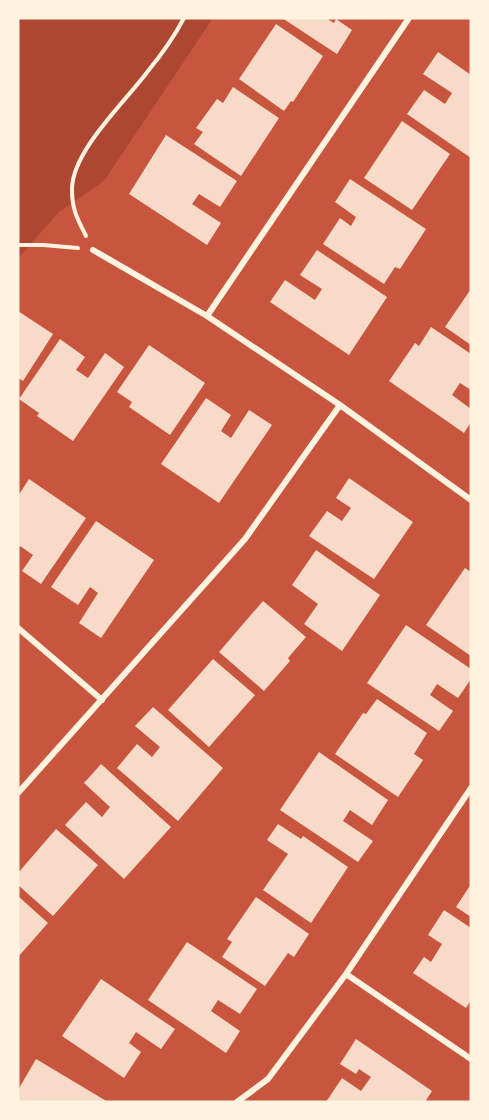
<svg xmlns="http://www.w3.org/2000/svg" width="489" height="1120" font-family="'PT Sans Narrow',sans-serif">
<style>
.green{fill:#ae4732}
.building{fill:#f7dbc8}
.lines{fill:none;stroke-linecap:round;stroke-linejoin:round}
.path{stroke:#fff3e0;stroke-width:4}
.minor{stroke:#fff3e0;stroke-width:6}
</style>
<rect width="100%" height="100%" fill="#c8553d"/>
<path class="green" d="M18,18H213L104,181L59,212L18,258Z"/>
<path class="building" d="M282,18H326L334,23L336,19L352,30L337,54Z
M276,24L323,56L293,102L291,101L284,111L239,79Z
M438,52L471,75V158L407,114L424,90L445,104L452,93L423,74Z
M233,87L279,118L241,176L194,144L203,132L196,128L217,99L223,103Z
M402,121L450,154L412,210L364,178Z
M166,135L237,181L220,207L199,194L192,204L221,223L207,245L129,194Z
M350,179L426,229L400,269L395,267L384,284L323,244L340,218L351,226L356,217L335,202Z
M317,250L387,297L349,355L270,302L285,280L315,300L322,289L300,275Z
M471,289V345L445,327Z
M18,311L53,334L23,381L18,378Z
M431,327L471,354V390L460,383L452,395L471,409V422L464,433L389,381L415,343L419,346Z
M60,339L85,357L76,370L88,378L105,353L124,367L73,441L37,416L39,413L19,399Z
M149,345L205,383L170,435L129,407L132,402L117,392Z
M206,398L231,415L221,431L231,438L249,410L272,425L219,503L161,464Z
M349,478L413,522L374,579L309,536L327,511L342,521L351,508L336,498Z
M29,479L86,518L41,584L22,571L33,555L20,546L18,549V496Z
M96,521L154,560L101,638L79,623L98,593L90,587L78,605L51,587Z
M316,550L380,595L342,651L304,624L318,604L292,585Z
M465,568L471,572V656L426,625Z
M263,601L306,637L288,658L290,661L264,691L219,652Z
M406,625L471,669V679L458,698L437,684L430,695L453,711L439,731L367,683Z
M213,659L255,695L209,747L168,710Z
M377,699L427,733L414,754L423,760L398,797L335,754L363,713L366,714Z
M153,707L223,768L178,821L117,768L137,744L152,757L160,747L135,726Z
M319,752L388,800L372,825L350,810L343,821L373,841L358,862L280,810Z
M101,764L171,827L124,879L65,825L86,802L102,817L110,807L84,783Z
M278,824L301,839L303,836L348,867L311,923L263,890L288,854L267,840Z
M56,829L98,865L53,916L18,885V873Z
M471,884V917L456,907Z
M18,896L48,923L18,957Z
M256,897L309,934L294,957L288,953L265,986L222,957L232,942L227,939Z
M444,910L471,928V1000L466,1008L413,973L424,957L431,962L442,944L428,935Z
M187,942L257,989L240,1014L218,1000L211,1011L240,1031L226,1053L148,1000Z
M101,979L175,1029L161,1049L136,1032L129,1043L141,1052L124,1078L62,1036Z
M356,1039L432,1091L425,1102H326L342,1078L361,1091L371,1077L359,1069L356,1074L340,1064Z
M36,1059L108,1102H18V1090Z"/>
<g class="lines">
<path class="path" d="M86,236C77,218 72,210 72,189C72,151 126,101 148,71C162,54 174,37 184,18
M18,245H43L78,248"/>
<path class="minor" d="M93,250L207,316L340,405L471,500
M207,316L409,18
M18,628L102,700
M18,793L245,539L340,405
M346,974L471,1059
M237,1102L268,1079L346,974L471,788"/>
</g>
<rect width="489" height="1120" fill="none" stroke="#fff3e0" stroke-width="39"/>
</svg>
